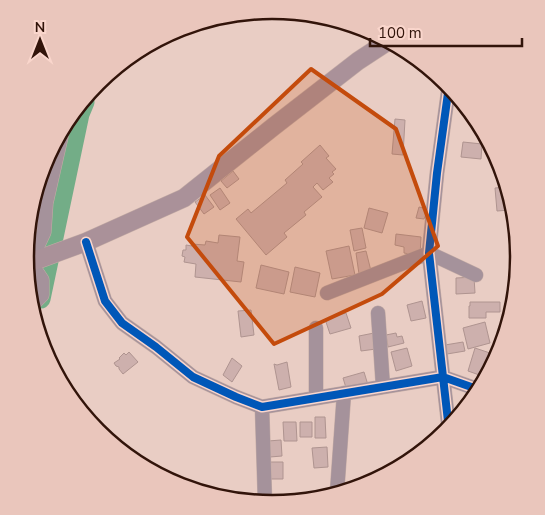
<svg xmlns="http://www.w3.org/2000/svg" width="545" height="515" font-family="'Nunito Sans',sans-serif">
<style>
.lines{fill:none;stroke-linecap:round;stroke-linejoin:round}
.river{stroke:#73ad87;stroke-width:19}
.building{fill:#cdb0ad;stroke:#af9490}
.minor-casing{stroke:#c5ada6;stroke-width:15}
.major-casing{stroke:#c5ada6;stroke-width:19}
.minor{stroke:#a5929b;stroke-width:14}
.major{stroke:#aa9199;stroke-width:18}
.cycleway-casing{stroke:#fad6cc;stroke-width:11}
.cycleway{stroke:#0057b8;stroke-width:8}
.marked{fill:#c44b0c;fill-opacity:0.2;stroke:#c44b0c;stroke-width:4;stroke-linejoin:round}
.rim{fill:none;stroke:#32140a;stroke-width:2.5}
</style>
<rect width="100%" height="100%" fill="#e9cdc4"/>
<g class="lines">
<path class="river" d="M41,299L80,114L85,102"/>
</g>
<path class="building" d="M395,119L405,120L403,155L392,154Z
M463,142L482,144L481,159L461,157Z
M320,145L329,156L326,158L336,169L332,172L334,174L329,178L333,182L323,190L317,183L313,187L322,197L304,212L306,215L284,233L287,237L266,255L236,219L248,209L251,213L287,183L285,180L303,164L301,162Z
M233,171L239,179L227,188L221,181Z
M506,187L510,210L497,211L495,188Z
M220,188L230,203L220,210L210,195Z
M205,195L214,207L204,214L195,202Z
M419,207L428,209L424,219L416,218Z
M369,208L388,213L382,233L364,228Z
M362,228L366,248L354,251L350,230Z
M396,234L421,237L420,256L404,253V247L395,245Z
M219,235L240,237L237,261L244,262L241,282L195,277L196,264L184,262L185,257L182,256L183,250H186V245L192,246V244L205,245L206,241L218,243Z
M349,246L355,275L332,279L326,251Z
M366,251L371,271L359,274L356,253Z
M261,265L289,272L284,294L256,288Z
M295,267L320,273L315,297L290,292Z
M474,277L475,293L456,294V278Z
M422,301L426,318L411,321L407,305Z
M470,302H500V312H486V318H469V306H470Z
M251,310L254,335L241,337L238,311Z
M346,313L351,328L330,334L325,319Z
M485,322L490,343L468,349L463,328Z
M374,333L376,349L361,351L359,336Z
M396,333L397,337L402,336L404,343L388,347L386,335Z
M463,342L465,351L447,354L445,345Z
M407,348L412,366L396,371L391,352Z
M475,348L493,354L485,377L468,371Z
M129,352L138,362L123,374L119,369V367L116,366L114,363L120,359L119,358L124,353L126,355Z
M232,358L242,366L232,382L223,375Z
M287,362L291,387L279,390L274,364L277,365Z
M364,372L368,385L347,391L343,378Z
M315,417H325L326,438H315Z
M283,422H296L297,441H284Z
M300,422H312V437H300Z
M281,440L282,456L270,457L268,441Z
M327,447L328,467L314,468L312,448Z
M270,462H283V479H270Z"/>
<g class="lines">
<g class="minor-casing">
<path id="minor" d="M86,242L105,301L122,323L156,347L193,377L236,397L262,407L443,377L477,389
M327,293L429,253L476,275
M34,303L42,295V280L30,262L44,232L46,203L61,137
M378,313L383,387
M316,328V398
M262,407L265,503
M449,430L429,253L437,173L448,93L450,87
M337,492L344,393"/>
</g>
<g class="major-casing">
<path id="major" d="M26,264L86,242L184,198L273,127L358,61L387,42"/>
</g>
<use href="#minor" class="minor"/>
<use href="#major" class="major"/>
<g class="cycleway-casing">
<path id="cycleway" d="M86,242L105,301L122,323L156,347L193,377L236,397L262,407L443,377L477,389
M449,430L429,253L437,173L448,93L450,87"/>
</g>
<use href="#cycleway" class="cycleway"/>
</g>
<path class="marked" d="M311,69L396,129L438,246L382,294L274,344L187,237L219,156Z"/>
<path d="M0 0H545V515H0ZM34 257a238 238 0 1 1 476 0a238 238 0 1 1-476 0Z" fill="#eac6bc" fill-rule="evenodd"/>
<path class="rim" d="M34 257a238 238 0 1 1 476 0a238 238 0 1 1-476 0Z"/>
<g transform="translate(40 40)" stroke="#fad6cc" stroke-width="4" paint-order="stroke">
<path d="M0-4L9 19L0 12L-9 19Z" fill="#32140a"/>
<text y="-8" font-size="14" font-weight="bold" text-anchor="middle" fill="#32140a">N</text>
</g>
<path d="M370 38v8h152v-8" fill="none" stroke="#32140a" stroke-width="2.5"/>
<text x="378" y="38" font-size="15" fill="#32140a" stroke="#fad6cc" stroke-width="4" paint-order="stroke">100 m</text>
</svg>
